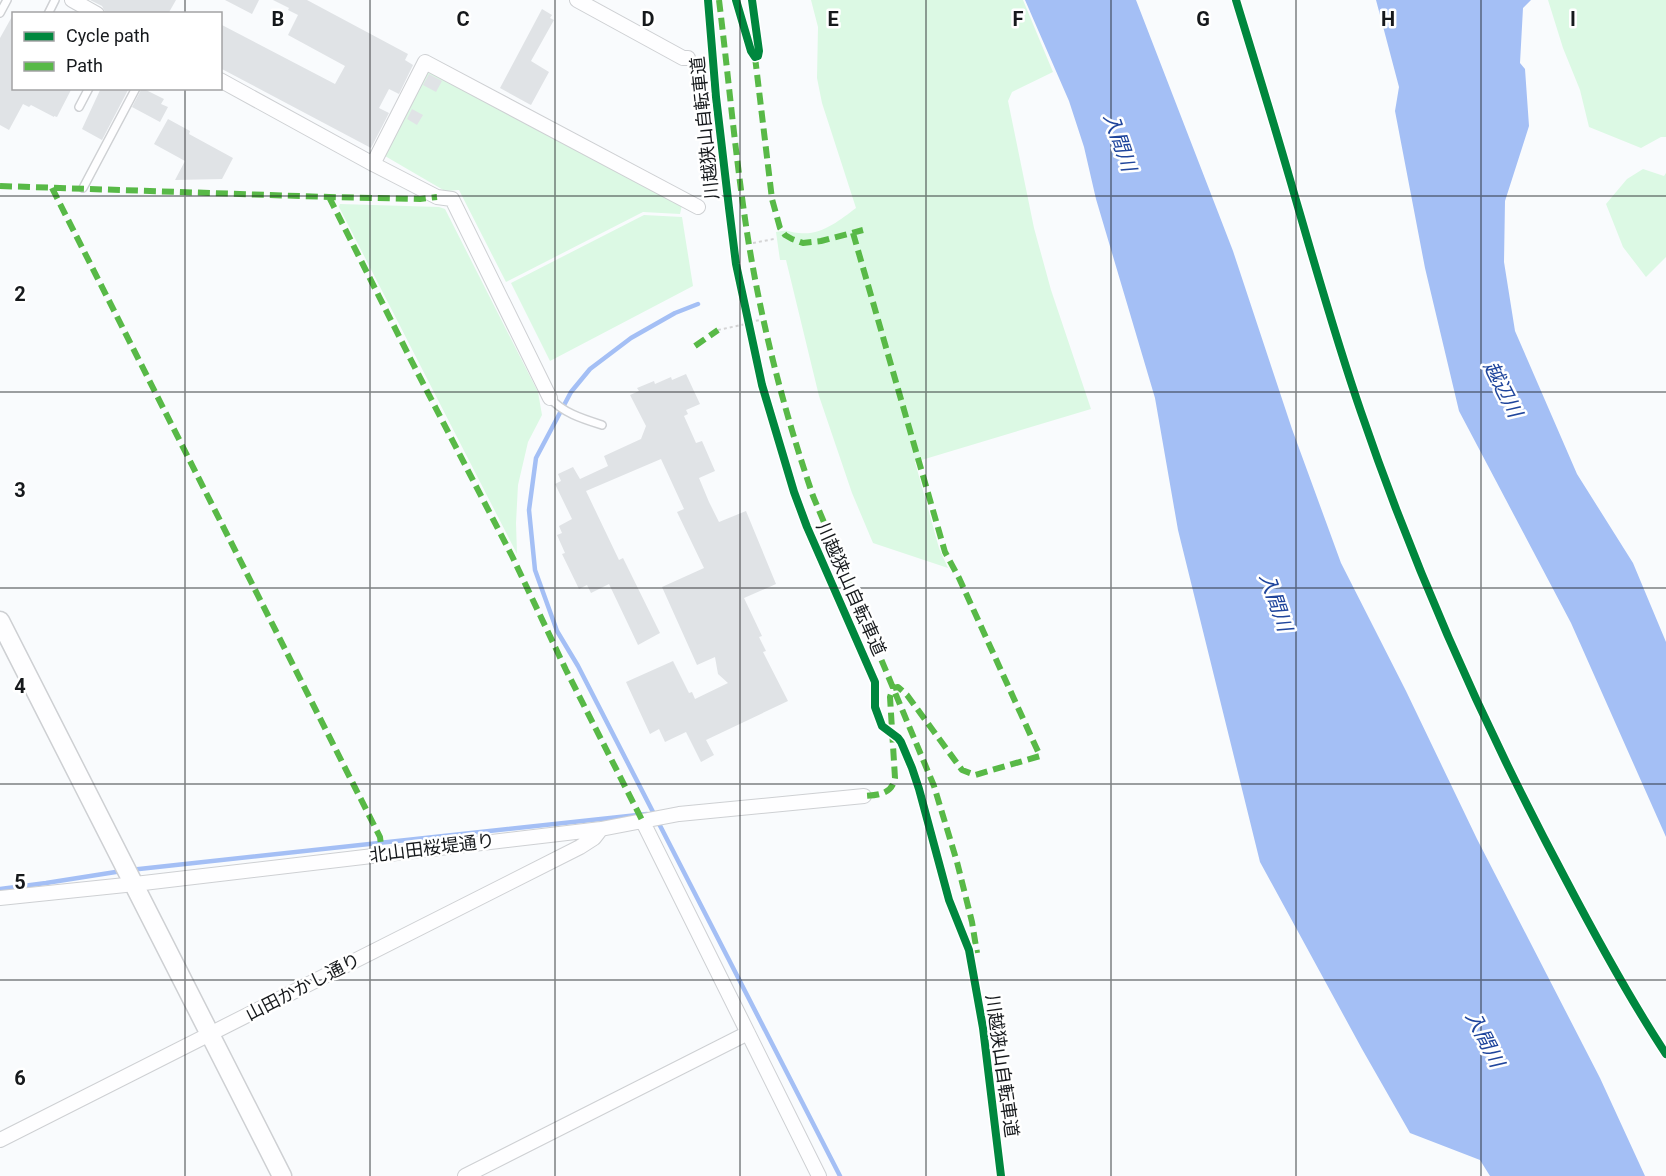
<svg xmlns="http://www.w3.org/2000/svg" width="1666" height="1176" font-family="Roboto,'Noto Sans JP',sans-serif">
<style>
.green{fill:#dcf9e4}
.water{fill:#a4bff5}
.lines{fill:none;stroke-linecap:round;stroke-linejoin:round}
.stream{stroke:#a4bff5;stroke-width:4.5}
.building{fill:#e0e3e6}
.lane-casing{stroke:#ced0d3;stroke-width:10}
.street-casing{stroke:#ced0d3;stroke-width:16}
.secondary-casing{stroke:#ced0d3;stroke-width:21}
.path{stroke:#d4d4d5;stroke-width:2;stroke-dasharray:3 3;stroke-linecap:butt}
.lane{stroke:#fefeff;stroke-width:7}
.street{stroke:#fefeff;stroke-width:14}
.secondary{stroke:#fefeff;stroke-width:18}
.quiet{stroke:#58b947;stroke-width:6;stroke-dasharray:12 6;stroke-linecap:butt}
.cycleway-casing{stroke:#fff;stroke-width:11}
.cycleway{stroke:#00873e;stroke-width:8}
.grid{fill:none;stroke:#16191c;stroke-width:1.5;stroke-opacity:0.55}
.labels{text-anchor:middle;stroke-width:5;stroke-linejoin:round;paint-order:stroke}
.street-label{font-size:18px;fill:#16191c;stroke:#fff}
.water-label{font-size:20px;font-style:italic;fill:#1f459c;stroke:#fff}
.grid-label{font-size:20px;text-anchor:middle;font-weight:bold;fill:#16191c;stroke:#fff;stroke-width:5;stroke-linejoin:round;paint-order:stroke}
</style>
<rect width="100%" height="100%" fill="#f9fbfd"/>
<path class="green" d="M811,0H1023L1053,72L1012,92L1008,101L1034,228L1051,290L1091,409L915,462L939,548L948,568L873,543L852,493L819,396L786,260H780L776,232C790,229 787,232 799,233C821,236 840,220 856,208L822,103L817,78L818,27Z
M1548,0H1666V137H1661L1641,148L1589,127L1580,90L1563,48Z
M431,71L682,205L680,214L643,212L506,282L459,190L445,191L385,156L384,150L426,73Z
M1643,169L1664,176L1666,173V257L1646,277L1623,247L1606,204L1627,179Z
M340,204L439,207L445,209L538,392L542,415L528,442L518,485L516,523L517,554L339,207Z
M644,215L682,217L693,286L550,361L511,283Z"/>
<path class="water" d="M1025,0H1136L1233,251L1292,429L1341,563L1406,691L1477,839L1600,1078L1645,1176H1490L1480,1160L1410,1133L1362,1049L1260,862L1178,530L1155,398L1096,199L1084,147L1069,101Z
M1376,0H1531L1523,8L1520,63L1525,69L1529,126L1505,201L1504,262L1515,331L1577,474L1633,563L1666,642V837L1571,623L1459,411L1425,268L1395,111L1399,87Z"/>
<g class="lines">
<path class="stream" d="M698,304L675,313L631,338L590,369L571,392L536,458L529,510L535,570L557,631L578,666L840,1176
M130,870L647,814
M0,889L46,883L122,871"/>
</g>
<path class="building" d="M90,0H176L168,14H106L102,6Z
M225,0H259L252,14Z
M273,0H307L408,54L405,60L413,65L399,94L389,89L379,108L389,113L371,148L220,68V24L335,84L345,66L288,35L298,15L288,10L289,8Z
M542,9L552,15L550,18L554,20L531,61L549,72L531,105L529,104L500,88Z
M14,13V88H72L57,117L54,116V117L31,105L29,107L23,104L9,130L0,125V38Z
M429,74L442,81L436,92L423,85Z
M101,88H129L102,140L82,129Z
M142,88L164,99L161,104L168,107L160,122L132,107Z
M412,109L423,115L417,125L407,119Z
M168,119L190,131L189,134L233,158L222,179L175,180L185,161L154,144Z
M686,374L700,404L686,410L688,414L684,416L696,443L702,441L715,471L699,478L709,502L719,522L746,511L776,584L744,598L762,636L759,637L766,651L763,652L788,701L706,740L714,755L701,762L686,732L665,742L659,729L650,734L626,682L673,661L689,693L692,692L695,699L728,683L718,674L715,657L697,665L662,587L704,568L677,512L684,509L661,459L586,491L619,560L623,558L660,633L638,645L609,584L591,593L587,585L579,589L562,554L565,553L557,535L562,533L559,526L572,519L555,484L561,481L558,474L573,467L580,479L608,466L604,456L641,439L646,426L630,395L639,391L637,388L654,381L655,384L671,377L672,380Z"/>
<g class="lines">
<g class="lane-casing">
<path id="lane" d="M0,13L7,0
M48,14L55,0
M79,107L89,88
M83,188L136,88
M550,398C563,413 583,419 602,425"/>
</g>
<g class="street-casing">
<path id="street" d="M72,0L97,14
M577,0L683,58H688
M220,80L373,164L437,197L452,199L550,398
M373,164L425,62L698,207
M643,822L819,1176
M0,898L135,884L601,829L679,814L864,796
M0,1140L580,847L594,838L601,829
M465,1176L748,1033"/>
</g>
<g class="secondary-casing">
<path id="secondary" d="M0,621L282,1176"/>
</g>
<path class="path" d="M753,243L774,239
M750,322L760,320
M718,330L746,324"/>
<use href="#lane" class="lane"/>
<use href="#street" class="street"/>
<use href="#secondary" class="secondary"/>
<path class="quiet" d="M719,0C729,81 736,164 749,245C763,330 785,414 813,496L934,786L957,862L972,922L977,953
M755,57L772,199L780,228L785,235L792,239L803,243L821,241L863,230
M0,186L329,197L420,199L437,197
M52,188L380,837L382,853
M329,197L411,360L512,556L566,670L643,822
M853,233L945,552L959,578L1040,756L975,775L962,770L907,695L898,687L893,688L890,697L895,778C892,794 879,795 864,796
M695,346L718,330"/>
<g class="cycleway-casing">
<path id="cycleway" d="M708,0L716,97L729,208L736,264L762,385L794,492L807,527L875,682V707L882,726L898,738L901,742L912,768L919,789L949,900L969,950L983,1028L1001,1176
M736,0L751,51L755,57L758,56L759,51L752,0
M1236,0C1254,59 1272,117 1289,176C1312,255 1334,334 1361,412C1416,573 1486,730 1566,880C1597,939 1629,998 1666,1054"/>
</g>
<use href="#cycleway" class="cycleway"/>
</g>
<path class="grid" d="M185,0V14M370,0V1176M555,0V1176M740,0V1176M926,0V1176M1111,0V1176M1296,0V1176M1481,0V1176M185,88V1176M0,196H1666M0,392H1666M0,588H1666M0,784H1666M0,980H1666"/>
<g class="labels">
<g class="street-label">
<text transform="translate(705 128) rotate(-96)" y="6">川越狭山自転車道</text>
<text transform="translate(851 589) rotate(66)" y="6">川越狭山自転車道</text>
<text transform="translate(432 848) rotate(-7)" y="6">北山田桜堤通り</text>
<text transform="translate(303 987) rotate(-27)" y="6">山田かかし通り</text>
<text transform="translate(1002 1066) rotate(82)" y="6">川越狭山自転車道</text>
</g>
<g class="water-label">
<text transform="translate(1120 142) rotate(71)" y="7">入間川</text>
<text transform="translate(1503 389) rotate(63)" y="7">越辺川</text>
<text transform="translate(1276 602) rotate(71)" y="7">入間川</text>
<text transform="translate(1485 1039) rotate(63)" y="7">入間川</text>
</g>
</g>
<g class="grid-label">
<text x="278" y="26">B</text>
<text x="463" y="26">C</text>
<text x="648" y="26">D</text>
<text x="833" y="26">E</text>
<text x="1018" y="26">F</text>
<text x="1203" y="26">G</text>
<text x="1388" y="26">H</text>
<text x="1573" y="26">I</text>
<text x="20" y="301">2</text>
<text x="20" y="497">3</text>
<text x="20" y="693">4</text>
<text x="20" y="889">5</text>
<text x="20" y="1085">6</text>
</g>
<rect x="12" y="12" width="210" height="78" fill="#ffffff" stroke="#a2a3a4" stroke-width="1.5"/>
<rect x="24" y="32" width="30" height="9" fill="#00873e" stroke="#a2a3a4" stroke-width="1.5"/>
<text x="66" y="42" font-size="18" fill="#16191c">Cycle path</text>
<rect x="24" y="62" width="30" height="9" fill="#58b947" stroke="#a2a3a4" stroke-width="1.5"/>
<text x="66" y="72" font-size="18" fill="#16191c">Path</text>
</svg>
